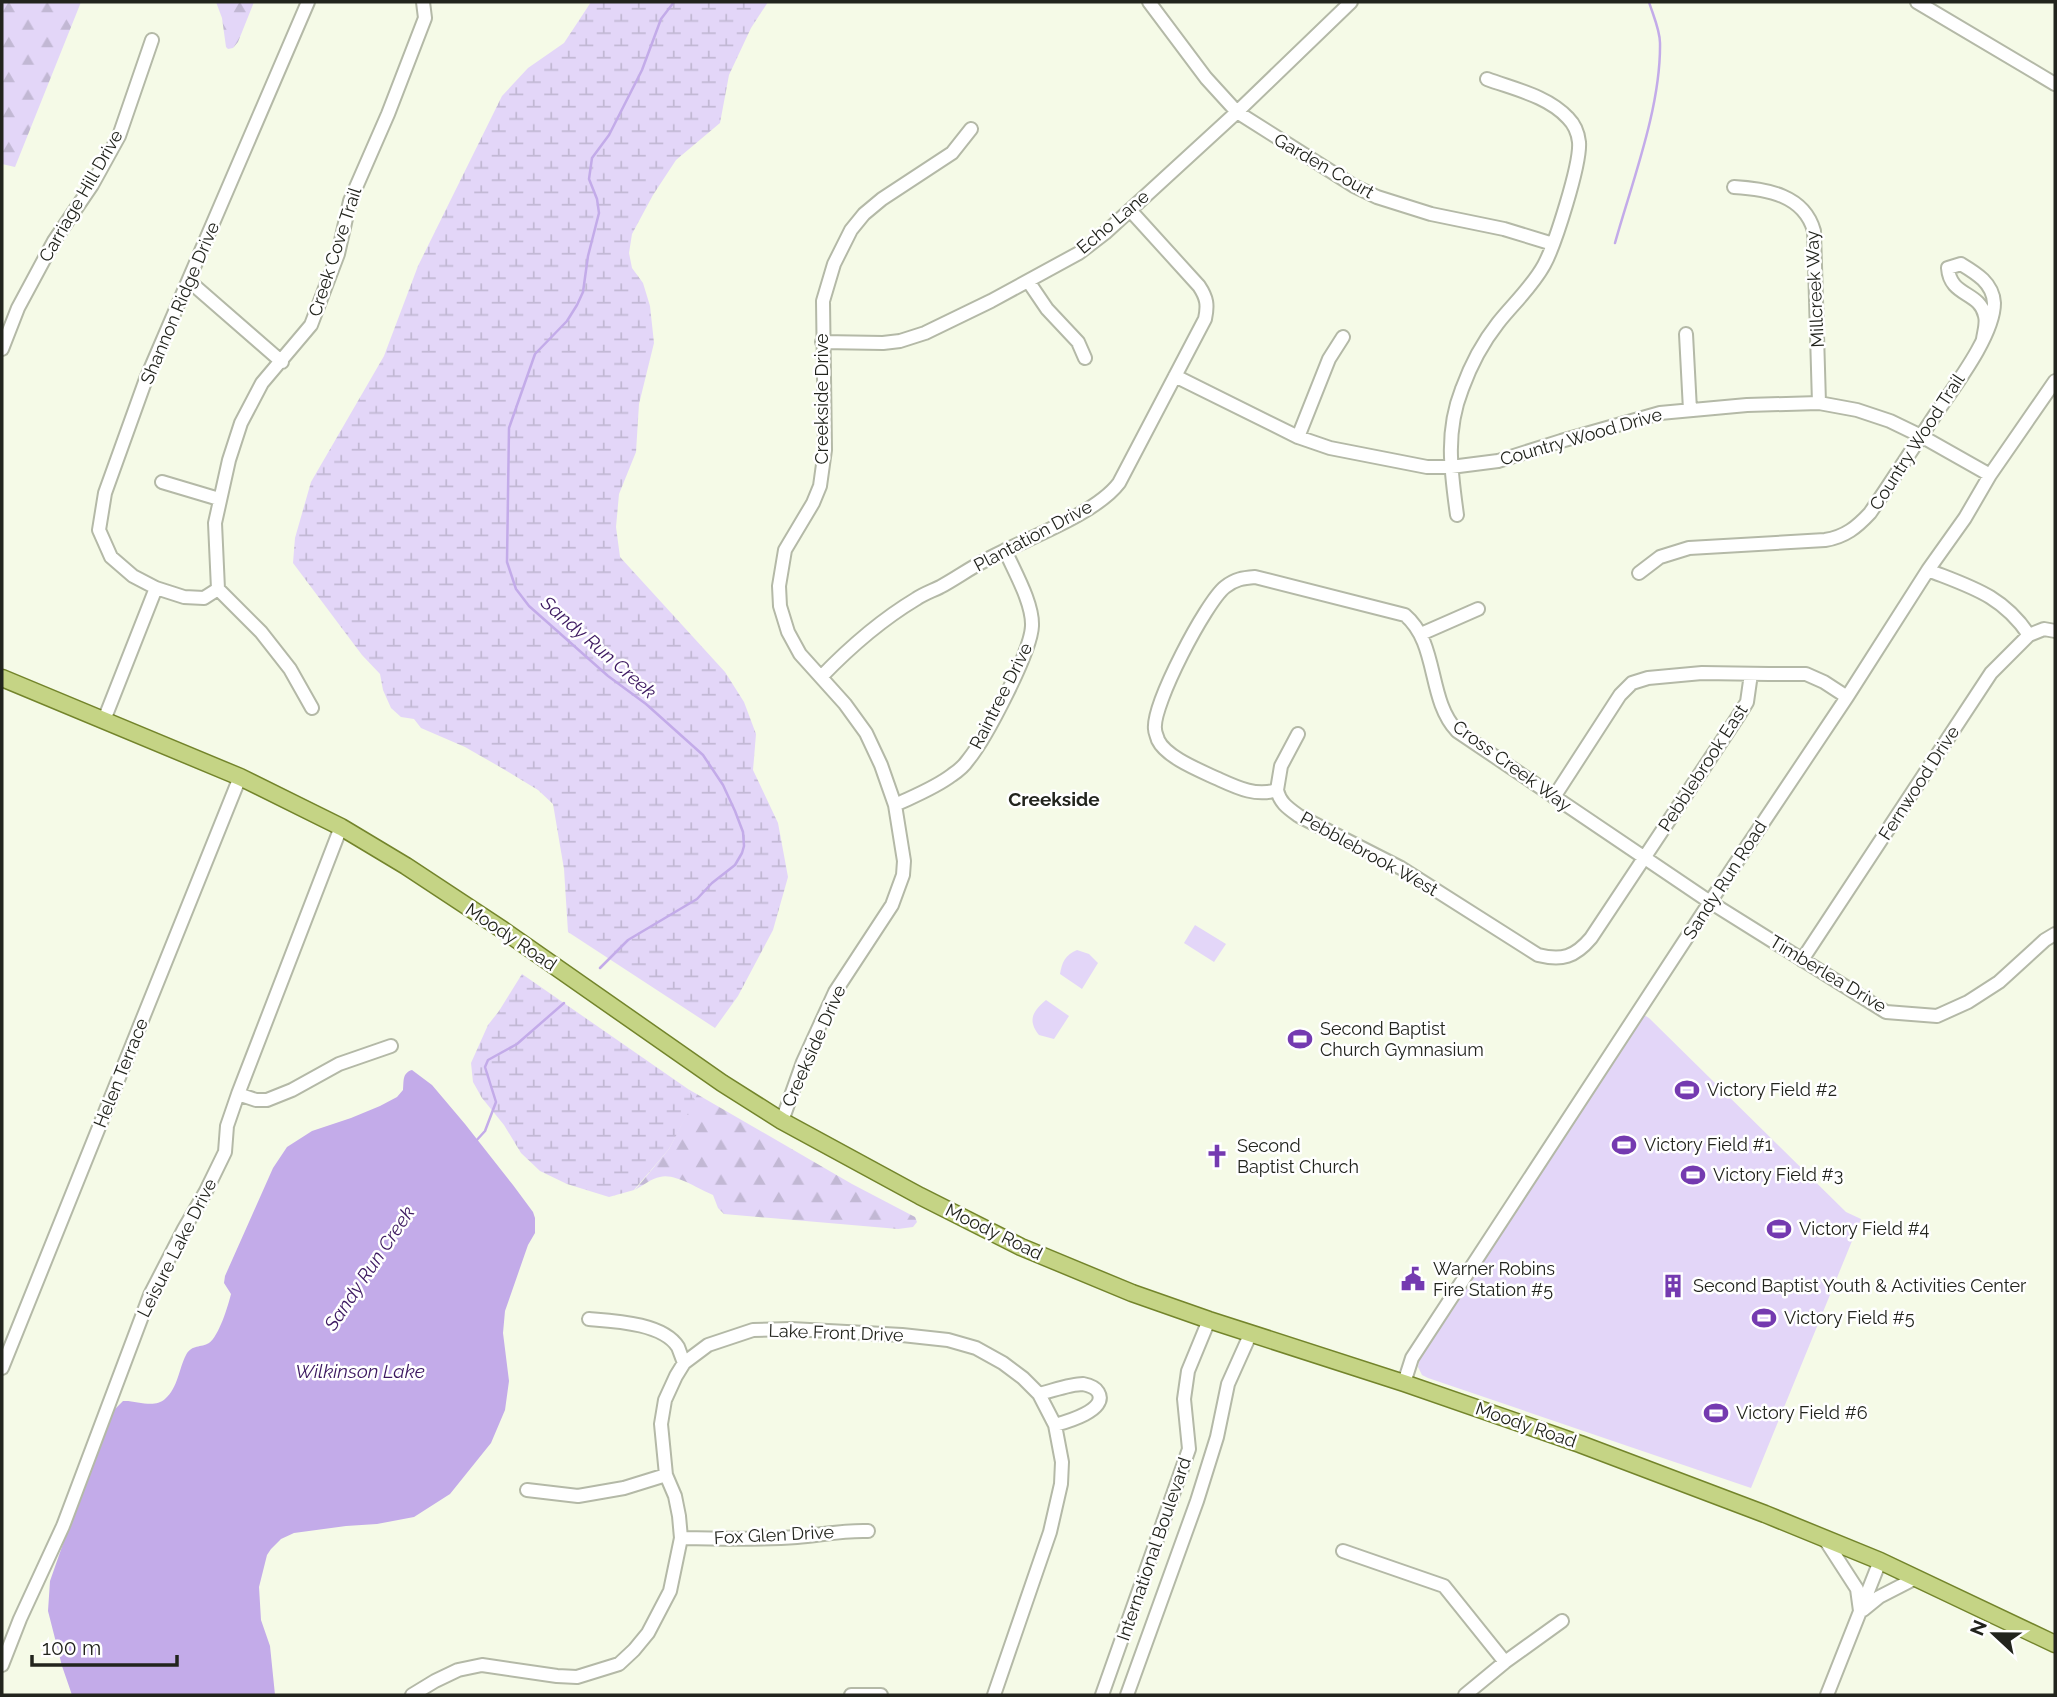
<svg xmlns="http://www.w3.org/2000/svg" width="2057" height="1697" font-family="Raleway,sans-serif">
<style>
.forest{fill:url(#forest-firs)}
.wetland{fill:url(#wetland-marsh)}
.park{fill:#e3d6f8}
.water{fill:#c3abe9}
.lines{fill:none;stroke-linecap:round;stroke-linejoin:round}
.stream{stroke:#c3abe9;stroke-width:2.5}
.minor-casing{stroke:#b4b9a7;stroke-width:16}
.major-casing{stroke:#73842b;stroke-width:19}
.minor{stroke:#fff;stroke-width:12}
.major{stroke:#c5d485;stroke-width:16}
.labels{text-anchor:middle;stroke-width:5;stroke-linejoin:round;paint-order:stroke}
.street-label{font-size:18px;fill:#22241d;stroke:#fff}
.poi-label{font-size:18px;fill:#22241d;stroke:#fff;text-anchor:start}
.water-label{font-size:19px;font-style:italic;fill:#3c1860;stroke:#fff}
.neighbourhood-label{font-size:19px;font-weight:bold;fill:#22241d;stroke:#fff}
</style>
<defs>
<pattern id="forest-firs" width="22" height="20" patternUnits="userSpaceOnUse" patternTransform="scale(1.75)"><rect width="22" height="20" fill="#e3d6f8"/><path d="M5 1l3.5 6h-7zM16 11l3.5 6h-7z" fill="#c2b8d4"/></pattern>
<pattern id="wetland-marsh" width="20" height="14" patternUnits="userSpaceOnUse" patternTransform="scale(1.75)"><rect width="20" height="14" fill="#e3d6f8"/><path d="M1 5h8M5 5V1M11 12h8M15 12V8" fill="none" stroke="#c2b8d4"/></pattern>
</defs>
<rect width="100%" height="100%" fill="#f5fae7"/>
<path class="forest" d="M2,2H81L15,167L2,164Z
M216,2H254L238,42L233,48L228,49L226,47L222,18Z
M688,1089L852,1184L915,1217L917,1222L913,1227L898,1229L724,1214L718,1208L713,1195C698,1189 675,1173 660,1177C652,1178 642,1186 635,1190L669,1149L694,1100Z"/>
<path class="wetland" d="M591,2H768L751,28L729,75L720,123L676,160L653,195L632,234L629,253L632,268L643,283L650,306L654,343L639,404L636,452L619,494L616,527L620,557L725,672L744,702L756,734L753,770L778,823L788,877L773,930L738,996L715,1028L568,932L564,869L553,804L538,790L500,767L465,747L421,728L414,719L401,717L391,708L383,690L380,674L362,655L293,563L295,538L311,482L384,356L418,266L502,96L528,68L564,43Z
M522,974L688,1089L695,1100L669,1149L634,1190L609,1197L567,1184L540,1171L521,1153L504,1125L482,1098L473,1082L471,1063L488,1025L499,1011Z"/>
<path class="park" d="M1195,925L1226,944L1214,962L1184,943Z
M1077,950L1089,954L1098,963L1082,989L1060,974C1062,962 1065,955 1077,950Z
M1046,1000L1069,1016L1054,1039L1039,1035C1027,1020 1033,1011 1046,1000Z
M1644,1015L1649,1018L1846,1212L1861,1219L1751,1488L1428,1378L1422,1375L1418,1367L1420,1357Z"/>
<path class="water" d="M412,1070L432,1085L465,1124L513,1185L533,1212L535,1218V1233L528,1245L505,1311L503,1333L509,1381L505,1410L491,1443L450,1494L414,1517L377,1524L346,1526L294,1533L281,1539L271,1549L267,1555L259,1587L261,1620L270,1646L275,1695H72L62,1666L48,1611L50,1581L71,1521L114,1410L123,1401C136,1400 154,1409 165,1399C178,1388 179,1368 186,1355C192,1344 201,1348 209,1343C219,1336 228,1306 231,1294L224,1283L225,1276L273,1168L287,1147L312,1131L351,1118L380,1106L397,1097L403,1090C404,1081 402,1073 412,1070Z"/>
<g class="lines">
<path class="stream" d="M1615,243C1632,182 1661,107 1660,43C1660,30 1653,15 1649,2
M600,968L628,940L697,899L712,883L735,865L742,853L744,846L743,832L735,811L723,785L703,755L646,704L608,676L529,606L516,589L507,562L509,428L535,354L567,321L577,305L583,292L588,256L599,213L597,199L589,179L592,158L609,135L642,70L661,19L674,2
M475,1142L485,1131L496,1102L485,1067L488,1060L517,1044L564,1003"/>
<g class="minor-casing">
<path id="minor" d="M1149,2L1206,78L1237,112L1354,186L1377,197L1431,214L1504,229L1553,244
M1917,2L2055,84
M1734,187C1767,189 1804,195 1814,231L1819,403
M189,281L282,362
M1028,281L1047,309L1078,342L1085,358
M1686,334L1690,410
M822,342L883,343L900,341L925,333L991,301L1079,253L1105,233L1237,112L1351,2
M2,349L18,308L54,241L92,185L119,136L152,40
M1175,376L1298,437L1330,448L1427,467H1451L1498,461L1561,441L1660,413L1747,405L1819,403L1857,410L1890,421L1921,436L1990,475
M1298,437L1329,359L1343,337
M162,482L219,499
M1457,515C1451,471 1445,432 1462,389C1470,367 1483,342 1498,323C1513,304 1532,287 1544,265C1555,245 1581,163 1579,142C1578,133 1574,124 1568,118C1548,96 1514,89 1487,79
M1928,570C1971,587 2002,595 2029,635
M1639,573L1660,557L1689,548L1825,540C1845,537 1857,527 1870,513C1892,481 1913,448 1935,415C1953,388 1994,336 1994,303C1993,283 1976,273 1961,264L1948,268C1950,297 1980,291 1985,316C1987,323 1984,332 1983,339
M218,589L204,598L184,597L156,588L133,576L111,557L99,530L105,493L146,379L308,2
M1421,634L1478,609
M821,677C849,648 881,620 916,599C923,594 932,591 940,587C955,579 970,568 986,560C1022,540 1095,515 1119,483L1205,319C1208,305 1207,298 1199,286L1130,210
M312,708L290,669L261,632L218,589L215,523L229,460L241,423L262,383L311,325L338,254L350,201L388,114L425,18L423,2
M104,720L156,588
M1277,790C1255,797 1236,787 1216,778C1199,770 1166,757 1158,740C1157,736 1155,733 1155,729C1152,705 1206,602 1225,587C1235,579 1243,578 1255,577L1405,615C1439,644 1427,699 1457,731L1710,902L1886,1012L1937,1016L1968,1002L1999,982L2045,940L2055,934
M1277,790C1280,803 1288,808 1299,816L1401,868L1538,955C1562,961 1575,957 1591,938L1739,715L1747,702L1751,674
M1277,790L1281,766L1298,734
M1554,797L1620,695L1632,683L1648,678L1702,673L1769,674H1806L1824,682L1847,697
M895,805C914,796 935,788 952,775C958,771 964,766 968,760C986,738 1031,652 1032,626C1033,603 1014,571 1005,550
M1802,960L1991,673L2029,635L2044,629L2055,631
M238,1094L256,1100H267L292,1090L339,1064L391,1046
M782,1121L803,1062L835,992L892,905L903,875L904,861L895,805L881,765L866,733L845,704L800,654L788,632L780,606L779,586L785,550L813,503L820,486L825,450L823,301L834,264L851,230L864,214L882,199L952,153L971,129
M589,1319C614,1321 663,1323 678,1347C680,1352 682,1358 684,1363
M2,1368L240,777
M1404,1383L1412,1358L1710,902L1847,697L1928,570L1965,518L1990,475L2055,381
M1039,1394C1052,1391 1070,1384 1083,1384C1088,1385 1095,1387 1098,1392C1109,1410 1066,1422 1055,1425
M527,1490L578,1496L624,1488L666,1475
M681,1538C720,1539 758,1540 797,1537C821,1535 844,1530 868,1531
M1824,1538L1857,1589L1860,1611
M1343,1551L1444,1586L1505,1662
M1863,1610L1879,1597L1916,1578
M2,1665L20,1619L63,1526L150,1295L184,1229L206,1191L225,1152L227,1126L238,1094L341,827
M412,1695L435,1681L458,1670L482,1665L557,1676L577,1677L619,1664L634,1650L648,1633L670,1591L681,1538L679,1516L675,1496L666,1475L661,1424L665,1400L676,1376L684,1363L708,1345L753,1330L791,1329L902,1335L948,1340L976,1348L1003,1363L1023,1378L1039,1394L1055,1425L1062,1462L1061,1484L1050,1532L994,1695
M851,1695H881
M1102,1695L1189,1449L1184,1399L1188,1371L1209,1320
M1127,1695L1197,1501L1217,1437L1228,1384L1250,1335
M1465,1695L1505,1662L1562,1621
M1827,1695L1880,1561"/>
</g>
<g class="major-casing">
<path id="major" d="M2,678L240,777L341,827L406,866L503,930L722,1083L782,1121L920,1196L1021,1247L1132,1293L1209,1320L1404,1383L1580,1444L1765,1514L1880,1561L2055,1644"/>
</g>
<use href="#minor" class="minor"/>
<use href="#major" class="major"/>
</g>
<defs>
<g id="stadium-bare" transform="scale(1.89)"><path d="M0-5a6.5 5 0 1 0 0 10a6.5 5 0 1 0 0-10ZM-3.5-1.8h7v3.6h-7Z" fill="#743ab0" stroke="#fff" stroke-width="2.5" paint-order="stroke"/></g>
<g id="church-bare" transform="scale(1.89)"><path d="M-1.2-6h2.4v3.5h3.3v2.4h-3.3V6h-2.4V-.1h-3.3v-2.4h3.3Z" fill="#743ab0" stroke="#fff" stroke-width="2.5" paint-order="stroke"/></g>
<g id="civic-bare" transform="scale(1.89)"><path d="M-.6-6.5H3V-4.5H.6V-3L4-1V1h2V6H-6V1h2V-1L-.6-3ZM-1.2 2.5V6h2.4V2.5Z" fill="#743ab0" stroke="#fff" stroke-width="2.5" paint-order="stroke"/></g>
<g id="building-bare" transform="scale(1.89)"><path d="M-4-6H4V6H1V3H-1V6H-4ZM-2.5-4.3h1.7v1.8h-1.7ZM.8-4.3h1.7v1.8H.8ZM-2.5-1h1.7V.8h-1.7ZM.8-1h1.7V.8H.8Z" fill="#743ab0" stroke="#fff" stroke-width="2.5" paint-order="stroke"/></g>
</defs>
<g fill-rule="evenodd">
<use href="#stadium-bare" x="1300" y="1039"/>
<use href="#stadium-bare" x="1687" y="1090"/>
<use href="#stadium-bare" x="1624" y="1145"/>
<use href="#church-bare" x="1217" y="1156"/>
<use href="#stadium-bare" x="1693" y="1175"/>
<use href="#stadium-bare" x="1779" y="1229"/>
<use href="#civic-bare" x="1413" y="1279"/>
<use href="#building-bare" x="1673" y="1286"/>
<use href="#stadium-bare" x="1764" y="1318"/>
<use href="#stadium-bare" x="1716" y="1413"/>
</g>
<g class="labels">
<g class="street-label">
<text transform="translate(1324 166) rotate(30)" y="6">Garden Court</text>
<text transform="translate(81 196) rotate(-60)" y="6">Carriage Hill Drive</text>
<text transform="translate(1113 222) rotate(-40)" y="6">Echo Lane</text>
<text transform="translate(335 252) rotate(-72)" y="6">Creek Cove Trail</text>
<text transform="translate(1815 289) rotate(-93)" y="6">Millcreek Way</text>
<text transform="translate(180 303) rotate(-67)" y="6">Shannon Ridge Drive</text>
<text transform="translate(822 399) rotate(-90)" y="6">Creekside Drive</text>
<text transform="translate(1581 437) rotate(-16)" y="6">Country Wood Drive</text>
<text transform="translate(1917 442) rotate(-57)" y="6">Country Wood Trail</text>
<text transform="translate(1033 536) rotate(-28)" y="6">Plantation Drive</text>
<text transform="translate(1001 696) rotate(-63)" y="6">Raintree Drive</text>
<text transform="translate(1512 766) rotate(36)" y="6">Cross Creek Way</text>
<text transform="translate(1703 768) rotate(-57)" y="6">Pebblebrook East</text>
<text transform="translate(1919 783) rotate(-57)" y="6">Fernwood Drive</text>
<text transform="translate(1369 854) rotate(29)" y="6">Pebblebrook West</text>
<text transform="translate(1725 880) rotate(-57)" y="6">Sandy Run Road</text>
<text transform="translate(511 937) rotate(34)" y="6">Moody Road</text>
<text transform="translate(1828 974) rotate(31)" y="6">Timberlea Drive</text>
<text transform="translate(814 1046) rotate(-66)" y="6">Creekside Drive</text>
<text transform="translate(121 1073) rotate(-68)" y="6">Helen Terrace</text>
<text transform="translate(994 1232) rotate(26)" y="6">Moody Road</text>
<text transform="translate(177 1248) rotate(-63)" y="6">Leisure Lake Drive</text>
<text transform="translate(836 1333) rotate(2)" y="6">Lake Front Drive</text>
<text transform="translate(1526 1425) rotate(19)" y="6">Moody Road</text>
<text transform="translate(774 1535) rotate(-3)" y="6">Fox Glen Drive</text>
<text transform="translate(1154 1549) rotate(-71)" y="6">International Boulevard</text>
</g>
<g class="poi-label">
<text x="1320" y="1035">Second Baptist<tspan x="1320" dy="21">Church Gymnasium</tspan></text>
<text x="1707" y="1096">Victory Field #2</text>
<text x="1644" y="1151">Victory Field #1</text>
<text x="1237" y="1152">Second<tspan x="1237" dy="21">Baptist Church</tspan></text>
<text x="1713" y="1181">Victory Field #3</text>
<text x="1799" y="1235">Victory Field #4</text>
<text x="1433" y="1275">Warner Robins<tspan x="1433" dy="21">Fire Station #5</tspan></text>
<text x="1693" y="1292">Second Baptist Youth &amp; Activities Center</text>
<text x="1784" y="1324">Victory Field #5</text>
<text x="1736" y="1419">Victory Field #6</text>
</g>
<g class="water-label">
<text transform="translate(599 647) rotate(41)" y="7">Sandy Run Creek</text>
<text transform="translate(369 1268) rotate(-56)" y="7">Sandy Run Creek</text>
<text x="360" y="1378">Wilkinson Lake</text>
</g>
<g class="neighbourhood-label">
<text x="1054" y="806">Creekside</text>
</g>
</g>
<rect width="2057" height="1697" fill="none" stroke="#22241d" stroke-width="7"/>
<g transform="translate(1994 1634) rotate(292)" stroke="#ffffff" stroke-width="5" paint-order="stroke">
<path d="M0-5L12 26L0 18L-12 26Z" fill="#22241d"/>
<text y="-10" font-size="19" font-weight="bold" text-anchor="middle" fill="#22241d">N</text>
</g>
<path d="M32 1655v10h145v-10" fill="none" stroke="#22241d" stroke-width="3.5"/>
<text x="42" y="1655" font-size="21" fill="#22241d" stroke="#ffffff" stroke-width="5" paint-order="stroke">100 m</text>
</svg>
